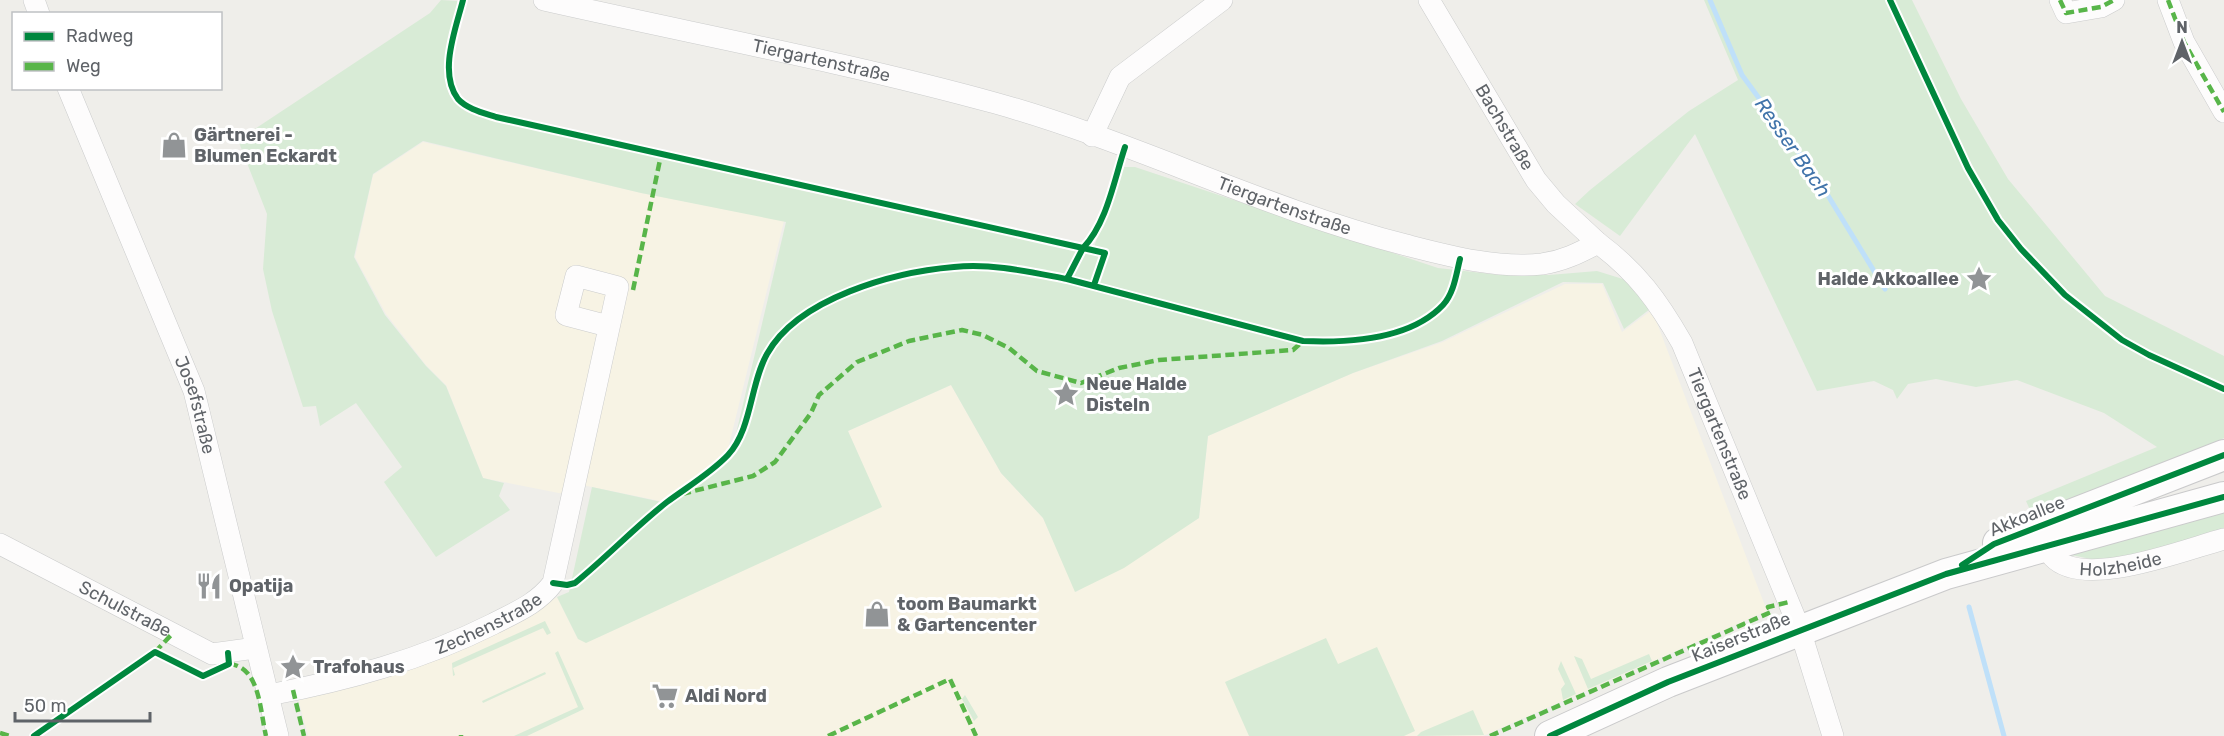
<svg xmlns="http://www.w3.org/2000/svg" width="2224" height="736" font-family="Rubik,sans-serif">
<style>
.commercial{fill:#f7f3e4}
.green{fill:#d8ebd6}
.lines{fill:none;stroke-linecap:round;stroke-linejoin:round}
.stream{stroke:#bfe0f9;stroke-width:5}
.street-casing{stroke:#cbcccc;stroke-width:22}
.secondary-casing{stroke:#cacacb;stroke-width:32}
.street{stroke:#fdfcfc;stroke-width:21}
.secondary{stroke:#fdfcfc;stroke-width:30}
.quiet{stroke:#58b549;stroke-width:4.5;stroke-dasharray:9 4.5;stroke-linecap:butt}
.cycleway-casing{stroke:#fff;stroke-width:10}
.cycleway{stroke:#00873e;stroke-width:6}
.labels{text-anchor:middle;stroke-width:6;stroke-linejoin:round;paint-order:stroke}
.street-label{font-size:18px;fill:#5f6368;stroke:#fff}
.poi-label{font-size:18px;font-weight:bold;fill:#5f6368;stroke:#fff;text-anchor:start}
.water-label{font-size:20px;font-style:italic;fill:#4174aa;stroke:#fff}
</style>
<rect width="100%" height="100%" fill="#efeeea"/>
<path class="commercial" d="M423,142L642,193L784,221L727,453L665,502L582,485L579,497L483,478L446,385L426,365L386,314L355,257L373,175Z
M1565,284H1602L1622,332L1652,310L1767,611L1483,736H308L298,698L535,611L557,597L578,639H594L881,507L848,431L951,385L1001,473L1043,518L1076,592L1199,518L1208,436L1353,373L1443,342Z"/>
<path class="green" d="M441,0L457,1L459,4C453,40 426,91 469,113L794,189L1092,252L1124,167H1135L1438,268L1500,275H1549L1597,271L1626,280L1650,309L1624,329L1603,283L1563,282L1442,341L1353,373L1208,436L1199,518L1124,568L1075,592L1043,518L1001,473L951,385L848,431L882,507L586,643L578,639L557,597L569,592L592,487L671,504L731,455L786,222L641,193L423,141L373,174L354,257L385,315L426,366L446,386L483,478L504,483L499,496L510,510L436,557L384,482L402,467L356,403L320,426L316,406L303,407L272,311L263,269L267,214L238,140L430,13Z
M1704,0H1912L1961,99L2008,179L2105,296L2224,356V438C2187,459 2144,471 2104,485C2079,495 2057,507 2030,510L2026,501L2157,447L2104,413L2017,380L1976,387L1936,379L1908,384L1897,399L1893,390L1874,381L1817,391L1695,134L1620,236L1575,204L1590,190L1689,111L1738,80Z
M2224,512V532L2106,562L2071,555Z
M545,621L551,633L547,635L543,628L453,668L455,675L453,676L452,663Z
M1326,638L1338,664L1377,647L1415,731L1404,736H1249L1225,682Z
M558,651L584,709L527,736H514L578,707L555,653Z
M1649,654L1652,661L1588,689L1574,656L1582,659L1591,679Z
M1561,661L1576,694L1563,700L1561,689L1565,684L1558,669Z
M545,672L546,674L483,703L482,701Z
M965,695L978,717L974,721L962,699Z
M1473,710L1484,735L1417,736L1421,732Z"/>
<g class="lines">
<path class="stream" d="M1710,0L1742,75L1816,176L1885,289
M1969,607L2004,736"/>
<g class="street-casing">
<g id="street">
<path d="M34,0L39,14"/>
<path id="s1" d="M544,0C694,34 846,62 995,103C1135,142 1265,209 1406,245C1449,256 1497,269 1542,264C1563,261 1579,253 1598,243C1637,272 1658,301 1682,343L1800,630L1833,736"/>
<path id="s2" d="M1429,0L1536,180L1556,204L1598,243"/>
<path d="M2060,0L2066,13L2101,7L2114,0"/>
<path d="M2168,0L2184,42L2224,112"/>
<path id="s3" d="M68,88L194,391L278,736"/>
<path d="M1092,136L1120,77L1222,0"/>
<path id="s4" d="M2044,536C2046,542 2048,551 2053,557C2084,590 2186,549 2224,539"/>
<path id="s5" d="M0,544L212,654L256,648"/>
<path id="s6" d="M269,695C347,680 421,660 493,624C516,612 537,604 553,583L618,287L576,276L566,315L608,326"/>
</g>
</g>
<g class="secondary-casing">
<path id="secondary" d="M1998,543L2224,455
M1550,736L1668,682L1946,574L2224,497"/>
</g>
<use href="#street" class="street"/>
<use href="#secondary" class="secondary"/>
<path class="quiet" d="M2060,0L2066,13L2101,7L2114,0
M2168,0L2184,42L2224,112
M633,290L661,155
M682,494L753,476L775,462L811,413L819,395L857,362L909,341L962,330L983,335L1009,348L1037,371L1081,383L1119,368L1159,360L1293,350L1303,341
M155,652L172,634
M229,664C260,666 260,711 266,736
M293,690L304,736
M0,733L10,736
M461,735V736
M828,736L950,679L976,736
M1490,736L1771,612L1768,607L1789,602"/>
<g class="cycleway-casing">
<path id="cycleway" d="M463,0C456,28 438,73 458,99C467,109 484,113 496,117L1083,248C1107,223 1114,180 1125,147
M1890,0L1968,168L1998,220L2021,249L2065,295L2122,340L2149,355L2224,389
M1067,279L1303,341C1347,343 1410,340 1443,305C1454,293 1456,275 1460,259
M1962,565L1994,544L2224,455
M553,583L567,585L575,583C607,557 635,527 667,502C687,487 711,473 728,455C752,429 750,384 767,354C798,298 894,272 954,267C992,263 1030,272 1067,279L1083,248L1105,253L1094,285
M34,736L155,652L203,676L229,664L228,653
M1550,736L1668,682L1946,574L2224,497"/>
</g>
<use href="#cycleway" class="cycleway"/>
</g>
<defs>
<g id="shop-bare" transform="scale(2.07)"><path d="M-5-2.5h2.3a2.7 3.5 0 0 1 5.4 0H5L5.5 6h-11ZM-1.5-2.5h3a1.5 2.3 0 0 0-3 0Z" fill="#919496" stroke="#fff" stroke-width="2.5" paint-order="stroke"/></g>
<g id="sight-bare" transform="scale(2.07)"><path d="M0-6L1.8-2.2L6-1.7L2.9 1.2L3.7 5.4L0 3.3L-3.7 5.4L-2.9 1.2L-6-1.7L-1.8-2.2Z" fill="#919496" stroke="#fff" stroke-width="2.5" paint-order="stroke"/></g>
<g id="restaurant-bare" transform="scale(2.07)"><path d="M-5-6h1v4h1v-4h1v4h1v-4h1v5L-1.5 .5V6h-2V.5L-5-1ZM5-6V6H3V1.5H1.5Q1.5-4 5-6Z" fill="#919496" stroke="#fff" stroke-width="2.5" paint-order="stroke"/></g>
<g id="supermarket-bare" transform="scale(2.07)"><path d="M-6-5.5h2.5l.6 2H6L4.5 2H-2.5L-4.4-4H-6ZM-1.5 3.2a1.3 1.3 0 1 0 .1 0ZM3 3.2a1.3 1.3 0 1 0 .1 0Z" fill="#919496" stroke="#fff" stroke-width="2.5" paint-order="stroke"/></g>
</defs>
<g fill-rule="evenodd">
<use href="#shop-bare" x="174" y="145"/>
<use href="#sight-bare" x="1979" y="279"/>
<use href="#sight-bare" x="1066" y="394"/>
<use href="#restaurant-bare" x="209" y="586"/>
<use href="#shop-bare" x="877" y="614"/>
<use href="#sight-bare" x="293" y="667"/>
<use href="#supermarket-bare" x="665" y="696"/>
</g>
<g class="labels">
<g class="street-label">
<text dy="6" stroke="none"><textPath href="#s1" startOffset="284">Tiergartenstraße</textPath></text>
<text dy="6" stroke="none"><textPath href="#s2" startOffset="148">Bachstraße</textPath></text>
<text dy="6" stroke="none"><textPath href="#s1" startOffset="770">Tiergartenstraße</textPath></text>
<text dy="6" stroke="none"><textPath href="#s3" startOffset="342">Josefstraße</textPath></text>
<text dy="6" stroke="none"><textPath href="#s1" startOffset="1326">Tiergartenstraße</textPath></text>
<text transform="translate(2027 516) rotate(-22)" y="6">Akkoallee</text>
<text dy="6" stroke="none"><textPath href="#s4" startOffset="94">Holzheide</textPath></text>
<text dy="6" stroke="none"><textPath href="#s5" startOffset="141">Schulstraße</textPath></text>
<text dy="6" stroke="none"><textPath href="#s6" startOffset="232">Zechenstraße</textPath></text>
<text transform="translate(1741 637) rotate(-22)" y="6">Kaiserstraße</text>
</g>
<g class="poi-label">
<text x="194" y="141">Gärtnerei -<tspan x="194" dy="21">Blumen Eckardt</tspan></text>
<text x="1959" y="285" text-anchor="end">Halde Akkoallee</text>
<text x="1086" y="390">Neue Halde<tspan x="1086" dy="21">Disteln</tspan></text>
<text x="229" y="592">Opatija</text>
<text x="897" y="610">toom Baumarkt<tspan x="897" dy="21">&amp; Gartencenter</tspan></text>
<text x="313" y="673">Trafohaus</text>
<text x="685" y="702">Aldi Nord</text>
</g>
<g class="water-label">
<text transform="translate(1793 147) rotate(55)" y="7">Resser Bach</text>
</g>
</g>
<rect x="12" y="12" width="210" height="78" fill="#ffffff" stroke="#bfc1c3" stroke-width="1.5"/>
<rect x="24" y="32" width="30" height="9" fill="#00873e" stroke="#bfc1c3" stroke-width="1.5"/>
<text x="66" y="42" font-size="18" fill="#5f6368">Radweg</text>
<rect x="24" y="62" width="30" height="9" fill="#58b549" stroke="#bfc1c3" stroke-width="1.5"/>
<text x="66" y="72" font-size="18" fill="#5f6368">Weg</text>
<g transform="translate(2182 42)" stroke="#ffffff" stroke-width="4.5" paint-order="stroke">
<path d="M0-4.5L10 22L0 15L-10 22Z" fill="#5f6368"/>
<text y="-9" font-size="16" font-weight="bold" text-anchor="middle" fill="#5f6368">N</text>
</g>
<path d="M15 712v9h135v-9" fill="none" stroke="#5f6368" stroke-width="3"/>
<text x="24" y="712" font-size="18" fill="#5f6368" stroke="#ffffff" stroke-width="4.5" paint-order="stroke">50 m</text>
</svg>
